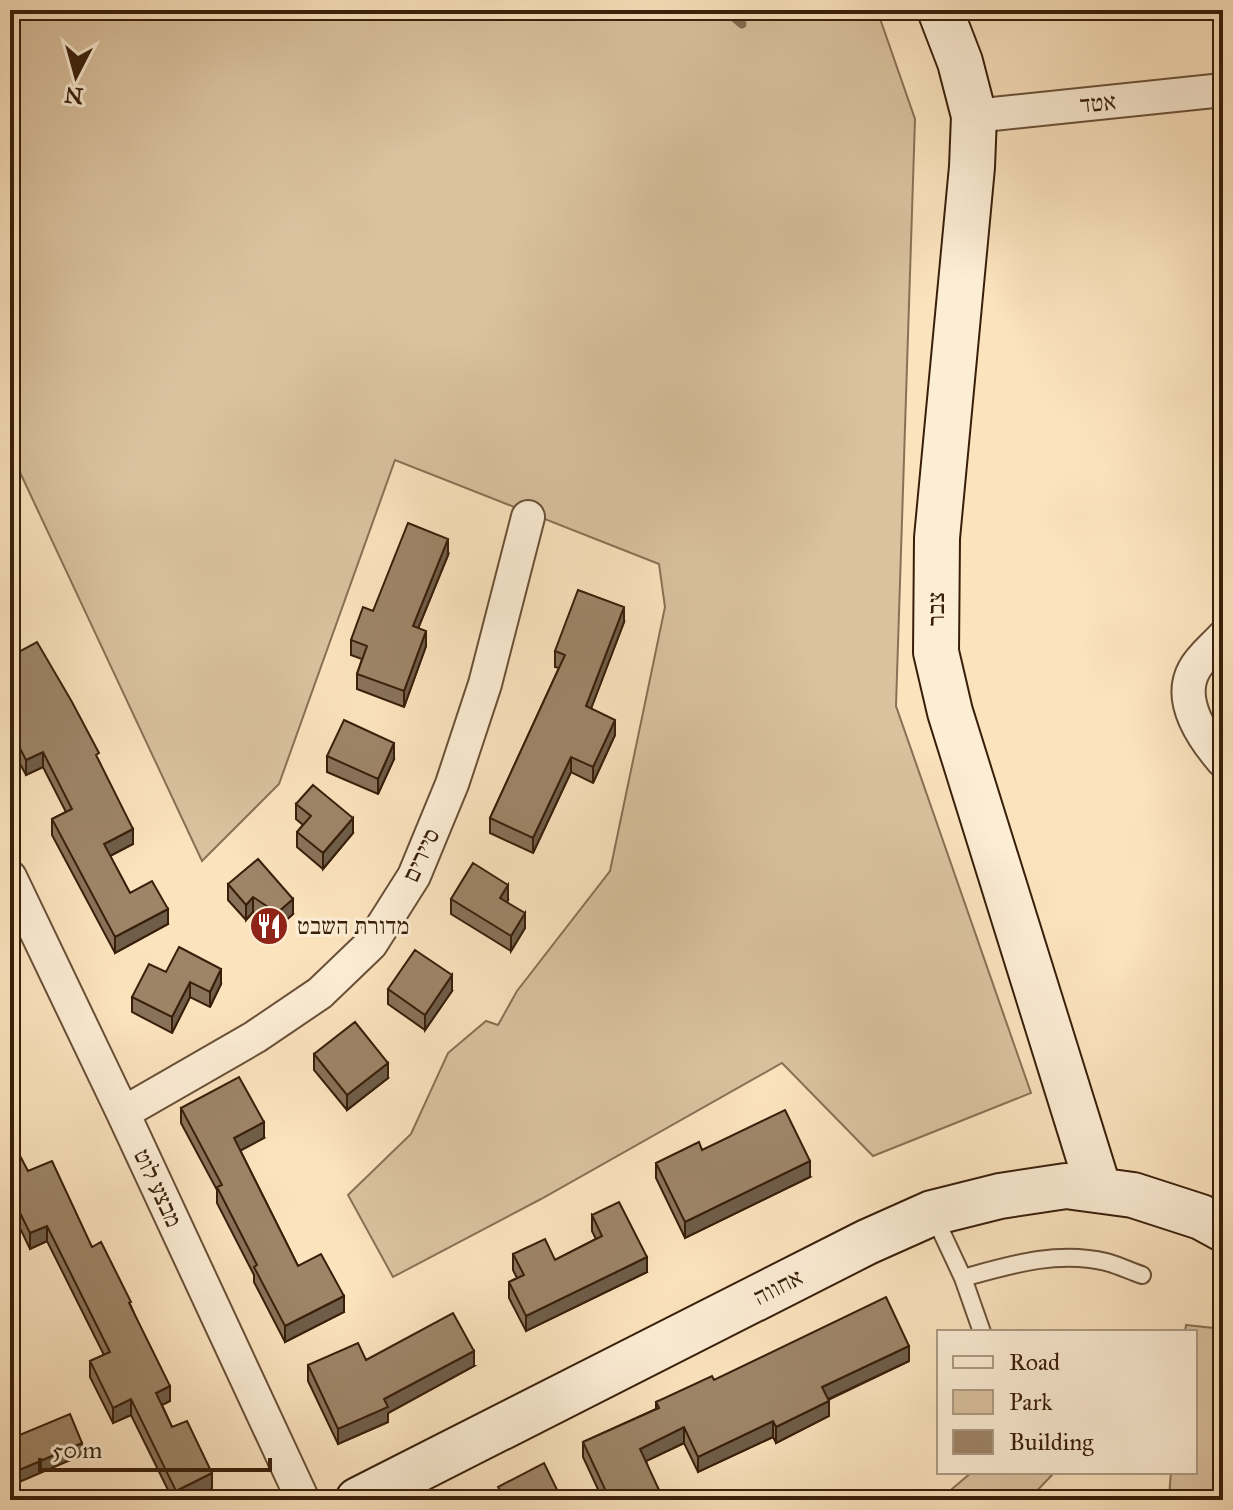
<svg xmlns="http://www.w3.org/2000/svg" width="1233" height="1510" font-family="'IM FELL Great Primer','Frank Ruhl Libre',serif">
<style>
.green{fill:#dac29f;stroke:#8a7054;stroke-width:2}
.lines{fill:none;stroke-linecap:round;stroke-linejoin:round}
.stream{stroke:#866c51;stroke-width:9}
.lane-casing{stroke:#6a5037;stroke-width:20}
.street-casing{stroke:#6a5037;stroke-width:36}
.secondary-casing{stroke:#391f0a;stroke-width:48}
.lane{stroke:#fcedd5;stroke-width:16}
.street{stroke:#fcedd5;stroke-width:32}
.secondary{stroke:#fcedd5;stroke-width:44}
.wall{fill:#887259;stroke:#391f0a;stroke-width:2}
.shaded-wall{fill:#6f5d49;stroke:#391f0a;stroke-width:2}
.building{fill:#9e8568;stroke:#391f0a;stroke-width:2}
.labels{text-anchor:middle;stroke-width:6;stroke-linejoin:round;paint-order:stroke}
.street-label{font-size:24px;fill:#391f0a;stroke:#fcedd5}
.poi-label{font-size:24px;fill:#391f0a;stroke:#fcedd5;text-anchor:start}
</style>
<rect width="100%" height="100%" fill="#fbe3be"/>
<filter id="stains"><feTurbulence type="fractalNoise" baseFrequency=".0025" numOctaves="4"/><feColorMatrix values="0 0 0 0 .2 0 0 0 0 .09 0 0 0 0 .02 0 0 0 .5 -.17"/></filter>
<radialGradient id="worn" r=".72"><stop offset=".6" stop-color="#630" stop-opacity="0"/><stop offset="1" stop-color="#630" stop-opacity=".3"/></radialGradient>
<path class="green" d="M10,10H877L915,119L896,706L1031,1093L873,1156L782,1063L541,1199L393,1277L348,1195L411,1134L448,1053L486,1021L498,1025L517,991L610,871L665,607L659,564L395,460L279,784L202,861L10,451Z
M1186,1325L1223,1329V1500L1169,1496L1171,1472H1195V1332H1185Z
M972,1472H1055L1028,1500H939Z"/>
<g class="lines">
<path class="stream" d="M726,10L742,24"/>
<g class="lane-casing">
<path id="lane" d="M934,1216L963,1278L982,1332
M963,1278C1010,1265 1058,1250 1106,1262C1118,1265 1130,1271 1142,1275"/>
</g>
<g class="street-casing">
<path id="street" d="M974,116L1223,90
M1223,637C1214,647 1200,658 1194,670C1177,701 1204,739 1223,761
M10,877L123,1113L303,1500
M123,1113L255,1037L320,993L371,944L414,876L452,784L485,684L528,517"/>
</g>
<g class="secondary-casing">
<path id="secondary" d="M940,10L960,62L974,116L972,167L937,538L936,652L950,712L1099,1190
M358,1500L867,1242L932,1213L1000,1196L1066,1186L1133,1195L1201,1217L1223,1229"/>
</g>
<use href="#lane" class="lane"/>
<use href="#street" class="street"/>
<use href="#secondary" class="secondary"/>
</g>
<path class="wall" d="M448,555L418,628L426,646L404,707L357,689V674L362,659L351,655V640L373,611Z
M624,622L591,708L615,735L593,783L571,772L533,853L490,833V818L559,668L555,667V651Z
M10,640L17,653L99,761L133,844L110,856L130,893L168,924L115,953L52,835V819L66,812L43,767L26,775L10,745Z
M327,756L394,759L378,794L327,772Z
M296,804L353,833L323,869L297,847V832L303,825L296,819Z
M228,884L293,914L277,928L253,912L246,920L228,900Z
M451,899L508,900L507,902L525,928L511,951L451,914Z
M166,972L221,984L210,1007L190,997L172,1033L132,1012V997Z
M388,989L452,991L425,1030L388,1004Z
M314,1054L388,1078L347,1110L314,1070Z
M181,1108L264,1138L240,1150L298,1266L344,1312L285,1342L254,1282V1275L217,1203V1190L181,1123Z
M702,1150L810,1177L685,1238L656,1178V1163Z
M28,1171L92,1247L131,1306L170,1401L162,1405L172,1427L212,1489L189,1500H173L131,1415L113,1423L90,1377V1361L104,1355L47,1241L30,1249L19,1226L10,1230Z
M592,1215L647,1272L526,1331L509,1298V1282L517,1278L513,1270V1254L555,1260L596,1239L592,1231Z
M366,1360L474,1366L388,1413V1422L338,1444L308,1381V1365Z
M909,1361L828,1400L829,1416L776,1443L773,1437L698,1472L684,1443L646,1461L659,1500H603L583,1457V1442L656,1409V1402L714,1380Z"/>
<path class="shaded-wall" d="M448,539V555L413,641V626Z
M624,607V622L586,722V706Z
M426,631V646L404,707V691Z
M615,720V735L593,783V767Z
M394,743V759L378,794V779Z
M43,752V767L26,775V760Z
M571,757V772L533,853V838Z
M353,818V833L323,869V853Z
M133,829V844L104,859V844Z
M508,885V900L500,913V898Z
M253,897V912L246,920V905Z
M293,899V914L277,928V913Z
M168,909V924L115,953V937Z
M525,913V928L511,951V936Z
M221,969V984L210,1007V992Z
M452,975V991L425,1030V1015Z
M190,982V997L172,1033V1017Z
M388,1063V1078L347,1110V1095Z
M264,1122V1138L234,1154V1138Z
M810,1161V1177L685,1238V1222Z
M19,1211V1226L10,1230V1215Z
M47,1226V1241L30,1249V1233Z
M647,1257V1272L526,1331V1316Z
M344,1296V1312L285,1342V1326Z
M909,1346V1361L822,1402V1387Z
M474,1351V1366L388,1413V1422L338,1444V1429L384,1399Z
M170,1386V1401L156,1408V1393Z
M131,1399V1415L113,1423V1408Z
M829,1401V1416L776,1443V1427Z
M773,1421V1437L698,1472V1457Z
M684,1427V1443L640,1464V1449Z
M82,1443V1455L10,1486V1474Z
M212,1473V1489L189,1500H176V1491Z
M659,1490V1500H635Z"/>
<path class="building" d="M408,523L448,539L413,626L426,631L404,691L357,674L367,646L351,640L363,607L373,611Z
M578,590L624,607L586,706L615,720L593,767L571,757L533,838L490,818L565,655L555,651Z
M10,640L17,653L37,642L72,702L99,753L96,755L133,829L104,844L130,893L152,881L168,909L115,937L52,819L72,809L43,752L26,760L10,729Z
M344,720L394,743L378,779L327,756Z
M313,785L353,818L323,853L297,832L311,816L296,804Z
M258,859L293,899L277,913L253,897L246,905L228,884Z
M473,863L508,885L500,898L525,913L511,936L451,899Z
M179,947L221,969L210,992L190,982L172,1017L132,997L149,964L166,972Z
M415,950L452,975L425,1015L388,989Z
M355,1022L388,1063L347,1095L314,1054Z
M239,1077L264,1122L234,1138L298,1266L321,1254L344,1296L285,1326L254,1267L257,1265L217,1187L222,1185L181,1108Z
M785,1110L810,1161L685,1222L656,1163L699,1142L702,1150Z
M10,1137L28,1171L52,1161L92,1247L101,1242L131,1302L129,1303L170,1386L156,1393L172,1427L187,1421L212,1473L176,1491L131,1399L113,1408L90,1361L110,1352L47,1226L30,1233L19,1211L10,1215Z
M619,1202L647,1257L526,1316L509,1282L524,1275L513,1254L545,1239L555,1260L602,1236L592,1215Z
M886,1297L909,1346L822,1387L829,1401L776,1427L773,1421L698,1457L684,1427L640,1449L659,1490L635,1500H610L583,1442L659,1408L656,1402L712,1376L714,1380Z
M453,1313L474,1351L384,1399L388,1407L338,1429L308,1365L358,1343L366,1360Z
M70,1414L82,1443L10,1474V1431L12,1430L15,1437Z
M544,1463L562,1500H493L502,1494L498,1487Z"/>
<defs>
<g id="restaurant-disc" transform="scale(2)"><circle r="9.5" fill="#8f2418" stroke="#fcedd5"/><path d="M-5-6h1v4h1v-4h1v4h1v-4h1v5L-1.5 .5V6h-2V.5L-5-1ZM5-6V6H3V1.5H1.5Q1.5-4 5-6Z" fill="#fff"/></g>
</defs>
<g fill-rule="evenodd">
<use href="#restaurant-disc" x="269" y="926"/>
</g>
<g class="labels">
<g class="street-label">
<text transform="translate(1098 103) rotate(-6)" y="8">אטד</text>
<text transform="translate(936 609) rotate(-90)" y="8">צבר</text>
<text transform="translate(421 855) rotate(-65)" y="8">סיירים</text>
<text transform="translate(158 1188) rotate(65)" y="8">מבצע לוט</text>
<text transform="translate(778 1287) rotate(-27)" y="8">אחווה</text>
</g>
<g class="poi-label">
<text x="297" y="934">מדורת השבט</text>
</g>
</g>
<rect width="1233" height="1510" fill="none" stroke="#fbe3be" stroke-width="40"/>
<rect x="12" y="12" width="1209" height="1486" fill="none" stroke="#391f0a" stroke-width="4"/>
<rect x="20" y="20" width="1193" height="1470" fill="none" stroke="#391f0a" stroke-width="2"/>
<rect x="937" y="1330" width="260" height="144" fill="#fcedd5" stroke="#ae9b84" stroke-width="2"/>
<rect x="953" y="1356" width="40" height="12" fill="#fcedd5" stroke="#ae9b84" stroke-width="2"/>
<text x="1009" y="1370" font-size="24" fill="#391f0a">Road</text>
<rect x="953" y="1390" width="40" height="24" fill="#dac29f" stroke="#ae9b84" stroke-width="2"/>
<text x="1009" y="1410" font-size="24" fill="#391f0a">Park</text>
<rect x="953" y="1430" width="40" height="24" fill="#9e8568" stroke="#ae9b84" stroke-width="2"/>
<text x="1009" y="1450" font-size="24" fill="#391f0a">Building</text>
<g transform="translate(76 76) rotate(186)" stroke="#fcedd5" stroke-width="6" paint-order="stroke">
<path d="M0-6L14 30L0 20L-14 30Z" fill="#391f0a"/>
<text y="-12" font-size="22" font-weight="bold" text-anchor="middle" fill="#391f0a">N</text>
</g>
<path d="M40 1458v12h230v-12" fill="none" stroke="#391f0a" stroke-width="4"/>
<text x="52" y="1458" font-size="24" fill="#391f0a" stroke="#fcedd5" stroke-width="6" paint-order="stroke">50 m</text>
<rect width="100%" height="100%" filter="url(#stains)"/>
<rect width="100%" height="100%" fill="url(#worn)"/>
</svg>
